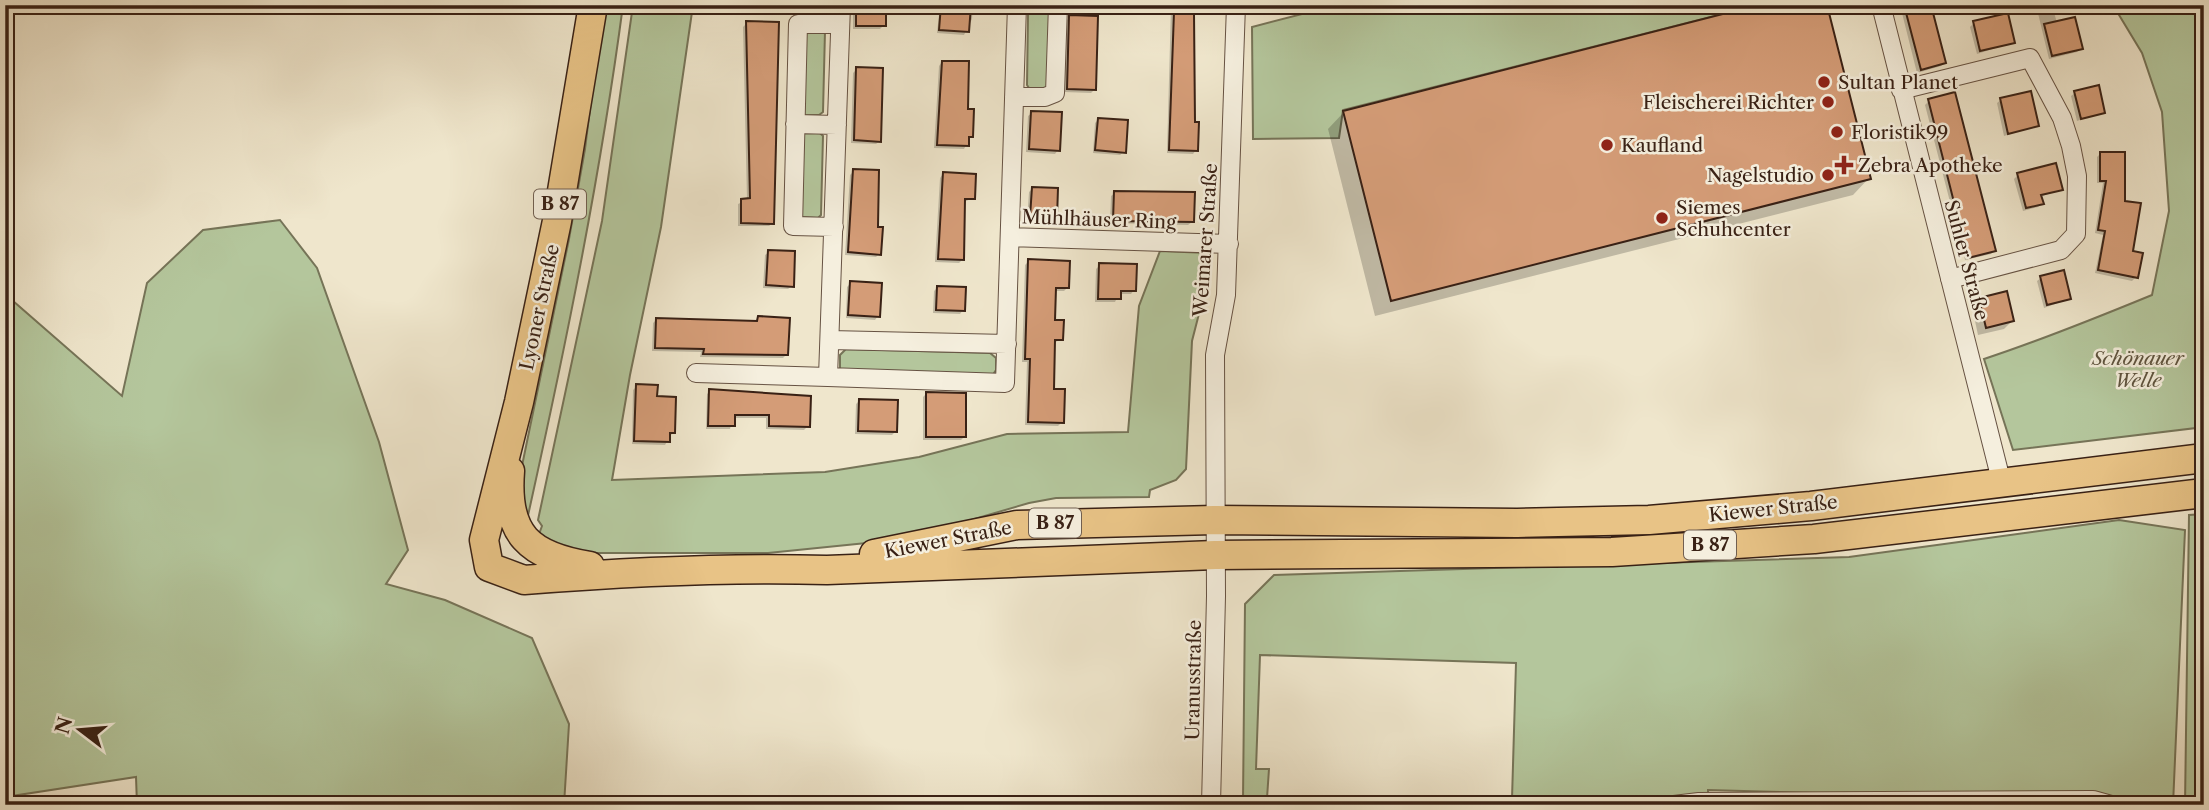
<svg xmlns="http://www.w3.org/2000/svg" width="2209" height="810" font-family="'Libre Caslon Text',serif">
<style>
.green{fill:#b4c69c;stroke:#767458;stroke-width:2}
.water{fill:#9ac0b6;stroke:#738076;stroke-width:2}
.shadow{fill:#0003}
.building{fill:#d49c77;stroke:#392115;stroke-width:2}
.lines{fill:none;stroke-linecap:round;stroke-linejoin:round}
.minor-casing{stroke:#665243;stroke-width:20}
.primary-casing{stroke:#392115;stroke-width:31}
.minor{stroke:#f5efde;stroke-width:18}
.primary{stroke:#e8c386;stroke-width:28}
.poi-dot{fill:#8f2418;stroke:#f5efde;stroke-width:2.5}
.labels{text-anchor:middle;stroke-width:5;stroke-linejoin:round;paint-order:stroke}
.shield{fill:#f5efde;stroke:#715f51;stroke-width:2}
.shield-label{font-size:18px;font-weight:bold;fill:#392115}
.poi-label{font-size:19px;fill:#392115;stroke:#f5efde;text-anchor:start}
.street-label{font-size:19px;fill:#392115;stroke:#f5efde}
.park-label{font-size:19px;font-style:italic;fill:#5e533e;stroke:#f5efde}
</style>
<rect width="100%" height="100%" fill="#efe6cc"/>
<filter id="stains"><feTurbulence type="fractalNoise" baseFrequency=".00286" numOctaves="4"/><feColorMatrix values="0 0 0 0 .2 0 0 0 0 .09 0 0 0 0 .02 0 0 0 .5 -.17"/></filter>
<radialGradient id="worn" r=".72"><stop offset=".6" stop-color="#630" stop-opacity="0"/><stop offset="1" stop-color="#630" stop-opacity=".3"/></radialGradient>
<path class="green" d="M603,5H623C600,179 565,349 527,520L518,485L569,239L585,149Z
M633,5H693L661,227L630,375L612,480L825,472L919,457L1007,434L1128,432L1139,306L1160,251L1208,253L1211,267L1192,341L1186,469L1176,480L1150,490L1149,497L1056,498L1029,503L906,539L768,553H578L538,537L542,526L538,520L602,221Z
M1337,5H1758L1343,110L1339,138L1253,139L1252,27Z
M2113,5H2204V427L2013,450L1984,359C2042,340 2096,318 2152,295L2169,211L2162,112L2142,53Z
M1032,10H1047L1052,14L1048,88H1029L1027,85L1028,15Z
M804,31H825L823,112L819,115H804Z
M803,133H820L823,136L821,215L818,218L801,217Z
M280,220L317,268L379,442L408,550L386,584L445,600L532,638L569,724L564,805H137L136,777L5,797V294L122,396L147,283L203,230Z
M846,349L990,353L996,358V370L992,376L844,372L840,368V355Z
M2204,514V805H2185L2189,515Z
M2119,520L2185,530L2173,805H2123L2108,798L2079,800L1708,790V800L1512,799L1516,663L1260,655L1256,769H1269L1267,798L1243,800L1245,604L1274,575L1849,557Z"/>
<path class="water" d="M1530,5H1625C1593,15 1562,18 1530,5Z"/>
<path class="shadow" d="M766,5H794L766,8Z
M853,5H884V25L880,29H853Z
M940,5H973L972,19L964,35L937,33Z
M1171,5H1193L1196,150L1193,154L1167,153Z
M1264,5H1293L1266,13Z
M1900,5H1930L1944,63L1941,66L1917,73Z
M2036,5H2052L2057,23L2081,48L2077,52L2049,59Z
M1070,17L1094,90L1091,93L1064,92L1067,20Z
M747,23L773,223L769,226H738V204L747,200L743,27Z
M1974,23L2014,42L1977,54L1970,27Z
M942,62L966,110L971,136L964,149L934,148L939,66Z
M857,69L880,141L876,144L851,143L853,73Z
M2075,93L2103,112L2077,121L2071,96Z
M2001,100L2037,125L2004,136L1997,103Z
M1929,101L1994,250L1991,254L1965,260L1925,105Z
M1344,112L1869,178L1853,195L1375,316L1328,129Z
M1032,113L1058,150L1055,154L1026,152L1028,116Z
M1099,119L1124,152L1120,155L1093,153L1095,123Z
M2101,153L2123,202L2136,277L2132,281L2095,273L2103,235L2095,233L2103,183H2097V157Z
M854,171L876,228L879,254L876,257L845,255L850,175Z
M943,174L973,198L964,202L962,260L959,263L935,262L940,178Z
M2018,175L2061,189L2040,197L2042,203L2038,207L2023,211L2014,179Z
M1032,189L1055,218L1051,222L1027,220L1029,192Z
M1115,193L1192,222L1188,225L1110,223L1111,196Z
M769,252L792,286L788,289L763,288L765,255Z
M1029,261L1067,288L1064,291H1054L1053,321L1061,339L1054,343L1052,390L1062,422L1058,426L1025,425L1027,362H1022L1025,265Z
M1100,265L1134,290L1131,294H1119L1115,302H1095L1096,269Z
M2041,278L2069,299L2044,308L2037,281Z
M851,283L878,316L875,320L846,318L847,287Z
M938,287L963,310L960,314L933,313L934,291Z
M1980,299L2012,321L2004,329L1978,335L1972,307Z
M758,318L787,354L783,358L700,357L701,352L652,351L653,323L656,320L754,322Z
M637,386L656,398L673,432L665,445L632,444L633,390Z
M710,391L808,426L804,430L766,429V418H733L730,429H706L707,394Z
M927,393L964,437L961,440H923V397Z
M859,401L896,431L892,435L855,434L856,404Z"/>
<path class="building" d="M856,5H886V26H856Z
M941,5H971L969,32L939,30Z
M1758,5H1827L1871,179L1391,301L1343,111Z
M1904,5H1931L1946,63L1921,70Z
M1174,12L1194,13L1195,122H1199L1198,151L1169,150Z
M2008,13L2015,43L1980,51L1973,21Z
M1069,15L1098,16L1096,90L1067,89Z
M2075,17L2083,49L2052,56L2044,24Z
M746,21L779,22L774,224L741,223V199L750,198Z
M942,61H969L968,109H974L973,137H969V146L937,145Z
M856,67L883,68L881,142L854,140Z
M2099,85L2105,113L2081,119L2074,91Z
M2031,91L2039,126L2008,134L2000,98Z
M1955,92L1996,251L1968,258L1928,99Z
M1031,111L1062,112L1060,151L1029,149Z
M1098,118L1128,120L1126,153L1095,150Z
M2100,152H2125V201L2141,203L2133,251L2143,253L2138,278L2098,270L2105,231L2098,230L2106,181H2100Z
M2056,163L2063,190L2041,195L2044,204L2026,208L2017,173Z
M853,169L879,170L878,227H883L881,255L848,252Z
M943,172L976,174L975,199H965L964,260L938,259Z
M1032,187L1058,188L1057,219L1030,217Z
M1114,191L1195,192L1194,222L1113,221Z
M768,250L795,251L794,287L766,285Z
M1028,259L1070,261L1069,288H1056L1055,320H1064L1063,340H1055L1054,389H1065L1064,423L1028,422L1030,359H1025Z
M1099,263L1137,264L1136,291H1121V299H1098Z
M2064,270L2071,299L2047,305L2040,276Z
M850,281L882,283L880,317L848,315Z
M937,286L966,287L965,311L936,310Z
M2007,291L2014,321L1986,328L1979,298Z
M758,316L790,318L788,355L703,354L704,349L655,348L656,318L757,321Z
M636,384L658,385L657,396L676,397L675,433H670V442L634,441Z
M709,389L811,396L810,427L769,426V415H735V426H708Z
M926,392L966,393V437H926Z
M859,399L898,400L897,432L858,431Z"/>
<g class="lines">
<g class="minor-casing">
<path id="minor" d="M841,5L828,377L1005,383L1017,5
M1881,5L2002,484
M1901,90L2030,58L2062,118L2071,146L2077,176L2076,234L2061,250L1950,279
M1014,97H1045L1055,93L1058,5
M795,124L837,125
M834,227L793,226L798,24H840
M1010,237L1229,244
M830,340L1007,344
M696,373L828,377
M1211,805L1216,596L1215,355L1226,295L1236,5
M1674,805L1699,802L2093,800L2111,805"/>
</g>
<g class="primary-casing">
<path id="primary" d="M593,5L557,221L519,402L484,540L489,567L524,580C625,572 726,567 827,570L1215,555L1612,552L1814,539L2204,493
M510,471C505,535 529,556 590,566
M874,554L1017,525L1214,520L1517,523L1649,520L1811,506L2204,458"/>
</g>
<use href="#minor" class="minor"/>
<use href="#primary" class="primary"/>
</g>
<g class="poi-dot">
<circle cx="1824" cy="82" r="7"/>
<circle cx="1828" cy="102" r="7"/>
<circle cx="1837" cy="132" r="7"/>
<circle cx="1607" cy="145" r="7"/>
<path d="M1840.5 154.5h7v7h7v7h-7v7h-7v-7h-7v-7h7z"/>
<circle cx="1828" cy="175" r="7"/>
<circle cx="1662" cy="218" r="7"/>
</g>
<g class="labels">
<g class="shield">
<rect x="534" y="189.5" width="52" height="29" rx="5"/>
<rect x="1029" y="508.5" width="52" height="29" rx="5"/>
<rect x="1684" y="530.5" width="52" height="29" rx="5"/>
</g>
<g class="shield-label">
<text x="560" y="210">B 87</text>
<text x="1055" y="529">B 87</text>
<text x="1710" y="551">B 87</text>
</g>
<g class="poi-label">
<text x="1838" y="89">Sultan Planet</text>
<text x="1814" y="109" text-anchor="end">Fleischerei Richter</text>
<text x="1851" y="139">Floristik99</text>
<text x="1621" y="152">Kaufland</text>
<text x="1858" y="172">Zebra Apotheke</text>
<text x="1814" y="182" text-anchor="end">Nagelstudio</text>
<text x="1676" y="214">Siemes<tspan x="1676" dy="22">Schuhcenter</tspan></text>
</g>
<g class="street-label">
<text transform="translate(1099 219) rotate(2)" y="7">Mühlhäuser Ring</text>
<text transform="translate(1205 240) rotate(-86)" y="7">Weimarer Straße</text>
<text transform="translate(1967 260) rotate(75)" y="7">Suhler Straße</text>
<text transform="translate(539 307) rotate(-78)" y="7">Lyoner Straße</text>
<text transform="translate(1773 508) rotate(-6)" y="7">Kiewer Straße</text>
<text transform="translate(948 539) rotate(-11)" y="7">Kiewer Straße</text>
<text transform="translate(1193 680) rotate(-89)" y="7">Uranusstraße</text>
</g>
<g class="park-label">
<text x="2138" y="365">Schönauer<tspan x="2138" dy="22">Welle</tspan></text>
</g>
</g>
<rect width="2209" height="810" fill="none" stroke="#efe6cc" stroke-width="28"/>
<rect x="7" y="7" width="2195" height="796" fill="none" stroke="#392115" stroke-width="3.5"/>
<rect x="14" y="14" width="2181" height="782" fill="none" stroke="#392115" stroke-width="2"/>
<g transform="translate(80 730) rotate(286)" stroke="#f5efde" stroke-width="5" paint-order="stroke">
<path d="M0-5L12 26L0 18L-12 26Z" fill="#392115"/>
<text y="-10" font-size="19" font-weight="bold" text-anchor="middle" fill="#392115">N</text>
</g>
<rect width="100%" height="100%" filter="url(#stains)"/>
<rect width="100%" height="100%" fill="url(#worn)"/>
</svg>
